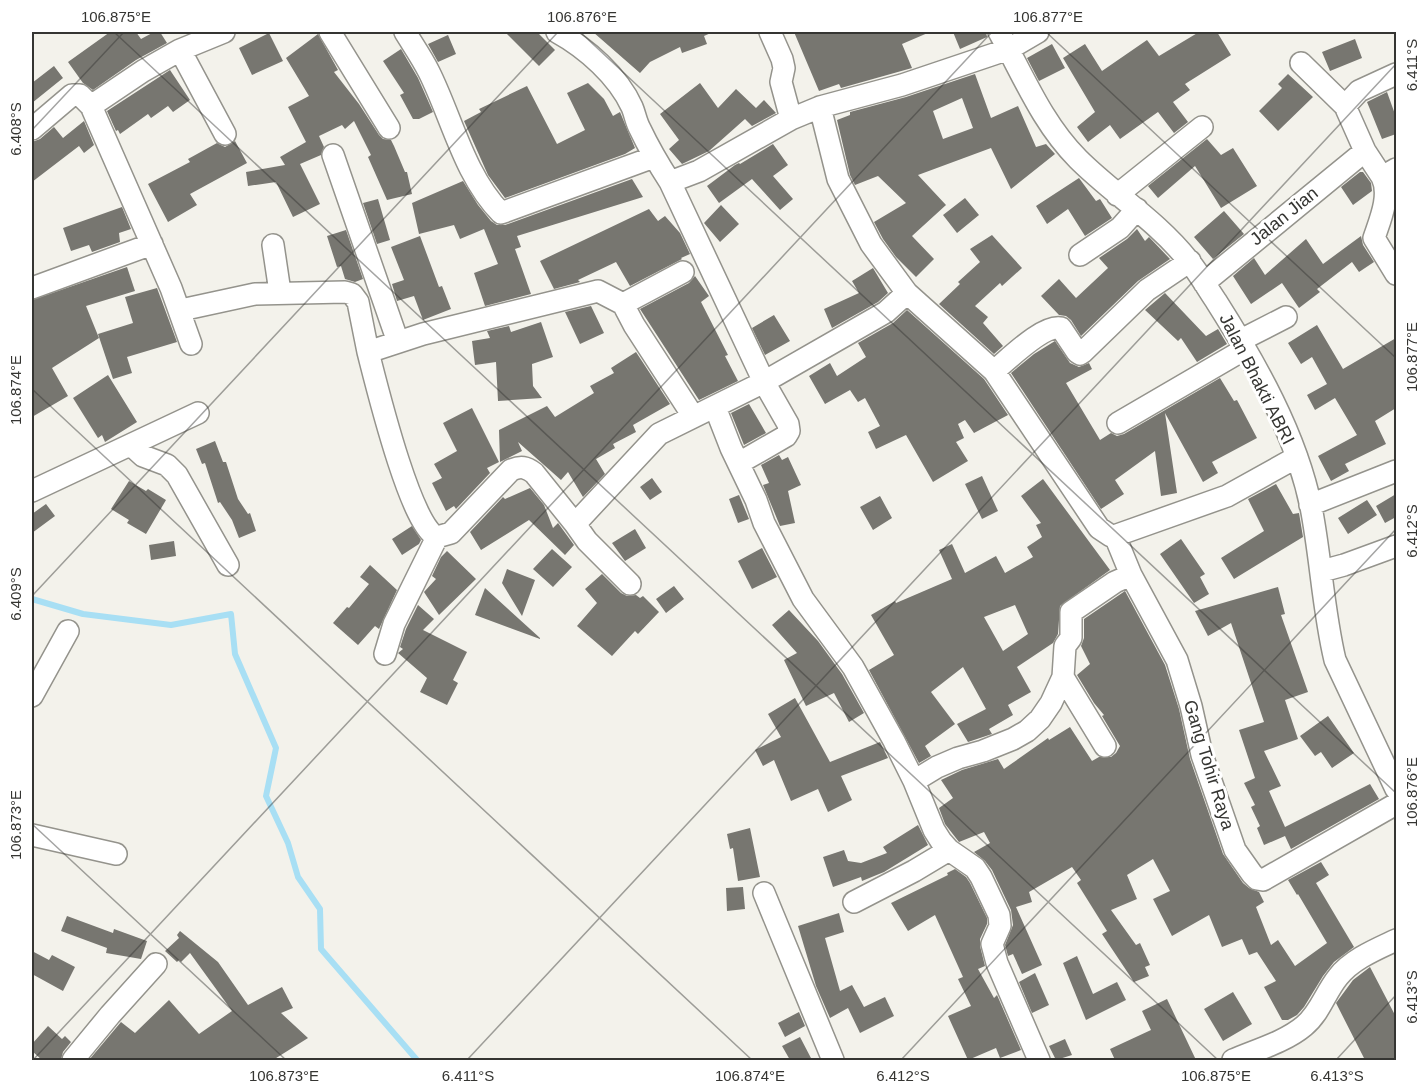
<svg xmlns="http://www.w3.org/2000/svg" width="1428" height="1092" font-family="Arial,sans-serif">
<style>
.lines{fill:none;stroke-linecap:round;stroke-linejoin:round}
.stream{stroke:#a8dff4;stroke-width:6}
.building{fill:#777670;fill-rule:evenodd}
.minor-casing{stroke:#94938c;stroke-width:24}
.minor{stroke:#fff;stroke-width:21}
.ticks{fill:none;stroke:#353532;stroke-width:1.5;stroke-opacity:0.45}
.labels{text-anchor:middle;stroke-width:6;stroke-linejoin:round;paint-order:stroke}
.street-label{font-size:18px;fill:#353532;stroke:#fff}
.neatline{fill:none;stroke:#353532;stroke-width:2}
.ticks-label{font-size:15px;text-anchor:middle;fill:#353532}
</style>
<rect width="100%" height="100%" fill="#f3f2eb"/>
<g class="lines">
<path class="stream" d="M32,599L83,614L171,625L231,614L235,654L276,748L266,796L288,843L298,877L320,909L321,949L417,1060"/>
</g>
<path class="building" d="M110,32H136L141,39L154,32H160L167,43L136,60L93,90L83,83L68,62Z
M505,32H537L555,50L539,66Z
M593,32H713L704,36L707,44L682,53L680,47L650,62L640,73Z
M794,32H930L902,44L912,68L841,88L839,84L819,91Z
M953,32H986L987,37L960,49Z
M1199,32H1217L1231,55L1185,84L1190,90L1173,102L1188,122L1174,133L1158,112L1120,139L1110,125L1088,142L1077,127L1095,112L1063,58L1085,44L1102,71L1147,40L1159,56Z
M269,33L283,61L252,75L239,48Z
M318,34L338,70L334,72L359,104L379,135L383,139L391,140L394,146L405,172H407L412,194L387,200L368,157L371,155L354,121L345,129L342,125L319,136L324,147L321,155L300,164L320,204L293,217L276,182L248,186L246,172L285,165L280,157L306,142L288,107L309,96L286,58Z
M448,35L456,54L438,62L428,44Z
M1355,39L1362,58L1330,71L1322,52Z
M1052,44L1065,68L1039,81L1027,58Z
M401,49L418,78L433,112L419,119H413L400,95L404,93L383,61Z
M54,66L63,78L32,103V83Z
M170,70L190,100L173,112L168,106L151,118L148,114L120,134L118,130L116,131L107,111Z
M975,74L991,118L1018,106L1036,147L1046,144L1055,154L1011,189L991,148L918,175L946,205L912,236L934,259L916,277L896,257L883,239L874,222L906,203L878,176L855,185L850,175L837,120L850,115V112L906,97ZM962,98L973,128L943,139L933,111Z
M1288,74L1313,97L1278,131L1259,111L1282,88L1278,84Z
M588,83L604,99L613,116L620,112L635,148L625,154L505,198L488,175L464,121L481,112L479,109L527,86L557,144L585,130L567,93Z
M700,83L718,108L736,89L756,108L764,100L776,113L752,126L745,119L709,151L682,164L669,149L679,140L660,114Z
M1387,92L1396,117V134L1382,139L1367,102Z
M84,121L94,145L84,153L79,146L32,182V142L40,139L54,127L63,138Z
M1207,139L1221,155L1233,148L1257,186L1221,208L1195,166L1158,198L1148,186Z
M235,141L247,163L190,194L197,205L168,222L148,184L190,162L188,159L217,143L225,147Z
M773,144L788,165L773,176L793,199L780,210L752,179L719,203L707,186L735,165L739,163L740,164Z
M1360,172H1363L1371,183L1372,191L1353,205L1341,187Z
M1079,178L1096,201L1100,199L1112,218L1085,236L1068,209L1047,224L1036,206Z
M632,179L643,197L517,236L521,247L515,249L531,294L485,306L474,273L498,264L484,229L460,239L454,225L419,234L412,203L463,181L478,205L491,221L497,225H505Z
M965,198L979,215L957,233L943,215Z
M378,199L390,240L377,244L363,203Z
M721,205L739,224L720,242L704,223Z
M122,207L131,229L119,233L120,242L92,252L89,245L71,251L63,228Z
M649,209L658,221L665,216L680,233L690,254L681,258L682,259L630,286L616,262L578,280L580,282L554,289L540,261Z
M1224,211L1244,234L1213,259L1194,237Z
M1137,229L1145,241L1149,237L1170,259L1138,281L1081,336L1071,320L1066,316L1059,315L1041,296L1059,279L1076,298L1108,268L1099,258L1127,239Z
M346,230L363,279L355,282L345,279L341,266L337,267L327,236Z
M992,235L1022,268L1002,286L1000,283L975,306L988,317L983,323L1003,346L994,354L939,304L960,284L958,282L980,262L970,249Z
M420,236L439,287L442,286L451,309L423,320L414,296L397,301L392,284L404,280L391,247Z
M1361,236L1363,245L1374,262L1359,272L1352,262L1317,289L1320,292L1299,308L1282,283L1251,304L1233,276L1254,258L1265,275L1306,239L1323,264Z
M127,267L135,291L86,306L99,338L52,368L68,396L32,417V300Z
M873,268L888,293L878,302L832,328L824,309L859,293L852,281Z
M695,276L709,296L701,302L728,355L725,356L738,381L699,400L640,309L689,283Z
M157,288L177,342L127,357L132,373L113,379L98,334L133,323L125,297Z
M1165,293L1206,336L1218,329L1227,344L1197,362L1181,338L1178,341L1145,310Z
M591,306L604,333L580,344L565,312Z
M907,310L984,379L1008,415L974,433L965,420L958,424L964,438L956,442L968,461L933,482L906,435L876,449L868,432L880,426L865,398L858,402L850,390L825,404L809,376L830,363L837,376L866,357L858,343L893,323Z
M774,315L790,341L765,355L752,328Z
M541,322L553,357L532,364L533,386L542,398L498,401L496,362L475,365L472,341L490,338L487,331L509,326L511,332Z
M1317,325L1343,369L1396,338V408L1375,421L1386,444L1345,464L1349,471L1331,481L1318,456L1357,435L1335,398L1315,410L1307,395L1327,384L1312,357L1301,364L1288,343Z
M1055,341L1070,363L1079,367L1089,363L1092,369L1066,383L1100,440L1111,433L1117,436L1124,434L1220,378L1234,401L1237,400L1257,438L1212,462L1218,473L1203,482L1165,413L1177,493L1161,496L1155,451L1115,480L1124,494L1101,509L1011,373L1034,354Z
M636,352L670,404L633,425L636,432L613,444L615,448L596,459L605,474L583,497L568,472L561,480L518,442L522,451L500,462L499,430L547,406L555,417L594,393L590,386L614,373L611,368Z
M108,375L137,422L105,442L102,435L98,438L73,398Z
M749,404L766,433L744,445L731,413Z
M472,408L499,462L487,468L490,473L456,509L454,506L446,511L432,483L442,478L434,464L457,451L443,423Z
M215,441L223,462H226L238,499L248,514L250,513L256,531L239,538L232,520L220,502L218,503L205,463L202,464L196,449Z
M779,455L782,460L788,457L801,485L788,491L795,523L780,526L763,485L769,483L761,465Z
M982,476L998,511L982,519L965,484Z
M652,478L662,492L650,500L640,487Z
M1043,479L1110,570L1060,606L1058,634L1053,643L1017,667L1031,692L1008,705L1013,715L989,729L992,734L968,742L957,724L986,709L963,667L931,692L955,724L925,746L931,756L919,763L869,670L894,655L871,615L895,601L896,603L952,579L939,550L952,544L965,573L996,556L1005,573L1033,557L1027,547L1042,537L1036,525L1041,523L1021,496ZM1015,605L1028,634L1003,651L984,617Z
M129,481L146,491L148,489L166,500L146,534L127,523L129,520L111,509Z
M1276,484L1293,514L1299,513L1303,537L1234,579L1221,558L1264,531L1248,499Z
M530,488L544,505L553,528L558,523L574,545L565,555L529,520L481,550L470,532L503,497L505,499Z
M1396,494V517L1385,523L1376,506Z
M739,495L749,519L738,523L729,499Z
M880,496L892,518L873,530L860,507Z
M1367,500L1377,515L1348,534L1338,518Z
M46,504L55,516L32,533V514Z
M412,526L421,540L419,544L402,555L392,539Z
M635,529L646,548L625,561L612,543Z
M1181,539L1205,574L1200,577L1209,594L1194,603L1160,554Z
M174,541L176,556L151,560L149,545Z
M762,548L777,577L752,589L738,561Z
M552,549L572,567L553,587L533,569Z
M447,551L476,579L439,615L424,592L436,579L432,576L441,557Z
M370,565L397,590L379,629L375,626L358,645L333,623L347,607L349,608L369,584L360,577Z
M507,569L535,580L522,616L502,583Z
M602,574L621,593L627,596L636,595L640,598L643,596L659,612L638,634L635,631L612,656L577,626L597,603L585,589Z
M674,586L684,599L666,613L656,599Z
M1278,587L1285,614L1281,615L1308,692L1285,700L1298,739L1264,751L1281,786L1269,791L1285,827L1370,784L1379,799L1291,849L1285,836L1264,845L1257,828L1260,826L1251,807L1255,805L1244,783L1255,778L1239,730L1264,722L1231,623L1208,636L1195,611Z
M485,588L540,638V639L475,615Z
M1125,591L1165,665L1179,709L1190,759L1223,854L1243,883L1249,888L1259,892L1264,902L1256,907L1271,945L1278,940L1295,966L1327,943L1298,894L1297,895L1288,880L1321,862L1329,875L1316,883L1354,947L1334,962L1323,976L1304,1007L1297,1015L1288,1020H1282L1264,987L1276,981L1257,952L1249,955L1242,939L1222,947L1209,915L1172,936L1153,899L1170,891L1153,859L1127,875L1137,899L1111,910L1136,945L1140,943L1150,965L1145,967L1149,976L1134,982L1102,934L1107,931L1077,883L1081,880L1072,867L1029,892L1032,902L1016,907L1042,965L1022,974L1013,954L1008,956L1005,945L1013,925L1011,910L992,870L985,861L974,852L990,843L984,832L959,842L945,824L939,808L953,798L941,780L962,770L998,759L1004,769L1048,738L1049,740L1070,727L1092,761L1099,757H1111L1116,753L1120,746L1102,716L1104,715L1094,703L1077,675L1090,664L1081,646L1084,638V619Z
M418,605L434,619L423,630L467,652L453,680L458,683L447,705L420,692L427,678L398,653L403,649L400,647L406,629Z
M789,610L818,641L842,674L864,713L849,722L834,693L806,706L784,660L797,653L772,625Z
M795,698L830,762L880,742L888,758L841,776L852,800L828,812L818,789L791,801L774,760L763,766L755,750L781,737L768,714Z
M1328,716L1354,753L1332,768L1321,752L1315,756L1300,736Z
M918,825L928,845L884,872L862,881L861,877L833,887L823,857L844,850L848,861L861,863L887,853L883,847Z
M750,828L760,877L738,881L733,848L730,849L727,834Z
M955,869L966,877L970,883L987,918V924L980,939V946L985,966L978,969L994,998L997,995L1021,1050L1000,1058L996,1048L968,1060L948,1016L971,1006L958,979L963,977L935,915L908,931L891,903L948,875L947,873Z
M743,887L745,909L727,911L726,888Z
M839,913L844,932L825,938L840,991L852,985L864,1007L885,997L894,1016L860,1033L848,1008L830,1018L816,986L798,926Z
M67,916L113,933L114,929L147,941L141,959L106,953L107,948L61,931Z
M180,931L218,962L248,1005L282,987L293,1008L281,1013L308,1038L273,1060H89L121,1022L135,1033L169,1000L199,1034L232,1011L190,953L181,962L179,960L177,962L165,951L179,938L177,935Z
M32,951L49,960L52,955L75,967L63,991L32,974Z
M1077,956L1093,994L1117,982L1126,1000L1086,1020L1063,963Z
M1370,967L1396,1017V1057L1390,1060H1365L1336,1003L1353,980Z
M1035,973L1049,1005L1032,1013L1019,982Z
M1233,992L1252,1024L1223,1041L1204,1009Z
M1167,999L1196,1060H1115L1110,1049L1151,1030L1142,1011Z
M799,1012L805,1026L785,1037L778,1023Z
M48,1026L62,1039L65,1036L71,1042L63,1052L61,1060H42L32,1051V1044Z
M800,1037L812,1060H790L782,1046Z
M1065,1039L1072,1055L1056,1060L1049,1046Z"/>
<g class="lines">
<g class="minor-casing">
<path id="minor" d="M330,32L389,128
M405,32C413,45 422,58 429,72C452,118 464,175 501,213L654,157
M557,32C586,48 618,76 632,107C635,114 636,122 640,129C649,148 659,165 670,182L764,382L788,424L789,431L786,436L739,463
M770,32L782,59L784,68L781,82L791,119
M999,32C1023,75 1042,123 1078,159C1113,194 1156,220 1188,260C1199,273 1207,288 1216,301C1256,364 1296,434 1311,507C1321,558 1323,610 1335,660L1396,789
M180,50L225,134
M1301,63L1345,106
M1396,74L1359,91L1345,106L1365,151L1382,177L1396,169
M91,106L143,71L180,50L224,32
M820,107L838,179L871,244L907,293
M32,129L72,95H80L91,106L171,288L191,344
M333,155L398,342
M1382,177C1391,195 1380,220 1374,238L1396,274
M670,182L699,171L791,119L820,107L902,85L1009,49L1038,32
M1117,195L1202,127
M273,245L280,292
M1080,255L1120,228L1137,209
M1204,283L1365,151
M32,288L152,244
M623,304L683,272
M181,310L255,294L345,292L352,294L358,302L368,352L423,334L598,291L623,304L634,325L693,416
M1241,340L1286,317
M368,352C376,383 411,528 437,537L451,533L511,470C521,466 526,467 534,473L575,524L659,434L764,382L886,312L907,293L994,371L1099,528L1111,536L1117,535L1227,496L1297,457
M994,371C1008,360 1043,324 1061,328L1077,352L1080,354L1083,352L1147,290L1190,261
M715,407L731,448L756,500L764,523L803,599L853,667L894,741L914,781L934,830L941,841L949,850L975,868L981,877L999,915L1000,926L992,944L997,963L1039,1060
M1118,423L1245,349
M131,445L143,456L167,465L177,475L228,565
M32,491L198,413
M1310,505L1396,471
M575,524L587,541L630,584
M1115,536L1131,575L1177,660L1191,706L1202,755L1235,850L1252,874L1257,879L1263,880L1396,804
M1322,571L1344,565L1396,546
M385,654L394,624L437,537
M1063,677L1105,746
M32,696L68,631
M914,781L937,767L958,758L983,751L1013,739L1027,731L1040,719L1051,703L1063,677L1065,646L1071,638V612L1115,582L1131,575
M32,835L116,854
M764,893L833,1060
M854,902L914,871L949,850
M73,1060L110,1015L156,964
M1233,1060C1256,1050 1285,1042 1304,1026C1320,1013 1325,993 1338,977C1352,959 1377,949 1396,940"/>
</g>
<use href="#minor" class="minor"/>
</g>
<path class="ticks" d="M114,32L1218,1060M580,32L1396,793M1046,32L1396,358M32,130L124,32M32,389L752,1060M32,596L558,32M32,824L286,1060M33,1060L992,32M467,1060L1396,64M901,1060L1396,529M1336,1060L1396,995"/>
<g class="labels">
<g class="street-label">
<text transform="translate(1284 216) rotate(-39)" y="6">Jalan Jian</text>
<text transform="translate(1257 379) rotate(63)" y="6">Jalan Bhakti ABRI</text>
<text transform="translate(1209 765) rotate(73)" y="6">Gang Tohir Raya</text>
</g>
</g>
<rect width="1428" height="1092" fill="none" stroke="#ffffff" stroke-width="66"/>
<rect x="33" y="33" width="1362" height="1026" class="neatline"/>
<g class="ticks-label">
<text x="116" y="22">106.875°E</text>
<text x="582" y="22">106.876°E</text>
<text x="1048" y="22">106.877°E</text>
<text transform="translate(1412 65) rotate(-90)" y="5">6.411°S</text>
<text transform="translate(16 129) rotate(-90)" y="5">6.408°S</text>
<text transform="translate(1412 357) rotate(-90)" y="5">106.877°E</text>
<text transform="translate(16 390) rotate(-90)" y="5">106.874°E</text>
<text transform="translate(1412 531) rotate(-90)" y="5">6.412°S</text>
<text transform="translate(16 594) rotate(-90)" y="5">6.409°S</text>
<text transform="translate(1412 792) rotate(-90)" y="5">106.876°E</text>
<text transform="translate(16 825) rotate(-90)" y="5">106.873°E</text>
<text transform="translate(1412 997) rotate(-90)" y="5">6.413°S</text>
<text x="284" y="1081">106.873°E</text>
<text x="468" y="1081">6.411°S</text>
<text x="750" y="1081">106.874°E</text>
<text x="903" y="1081">6.412°S</text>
<text x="1216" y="1081">106.875°E</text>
<text x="1337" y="1081">6.413°S</text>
</g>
</svg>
